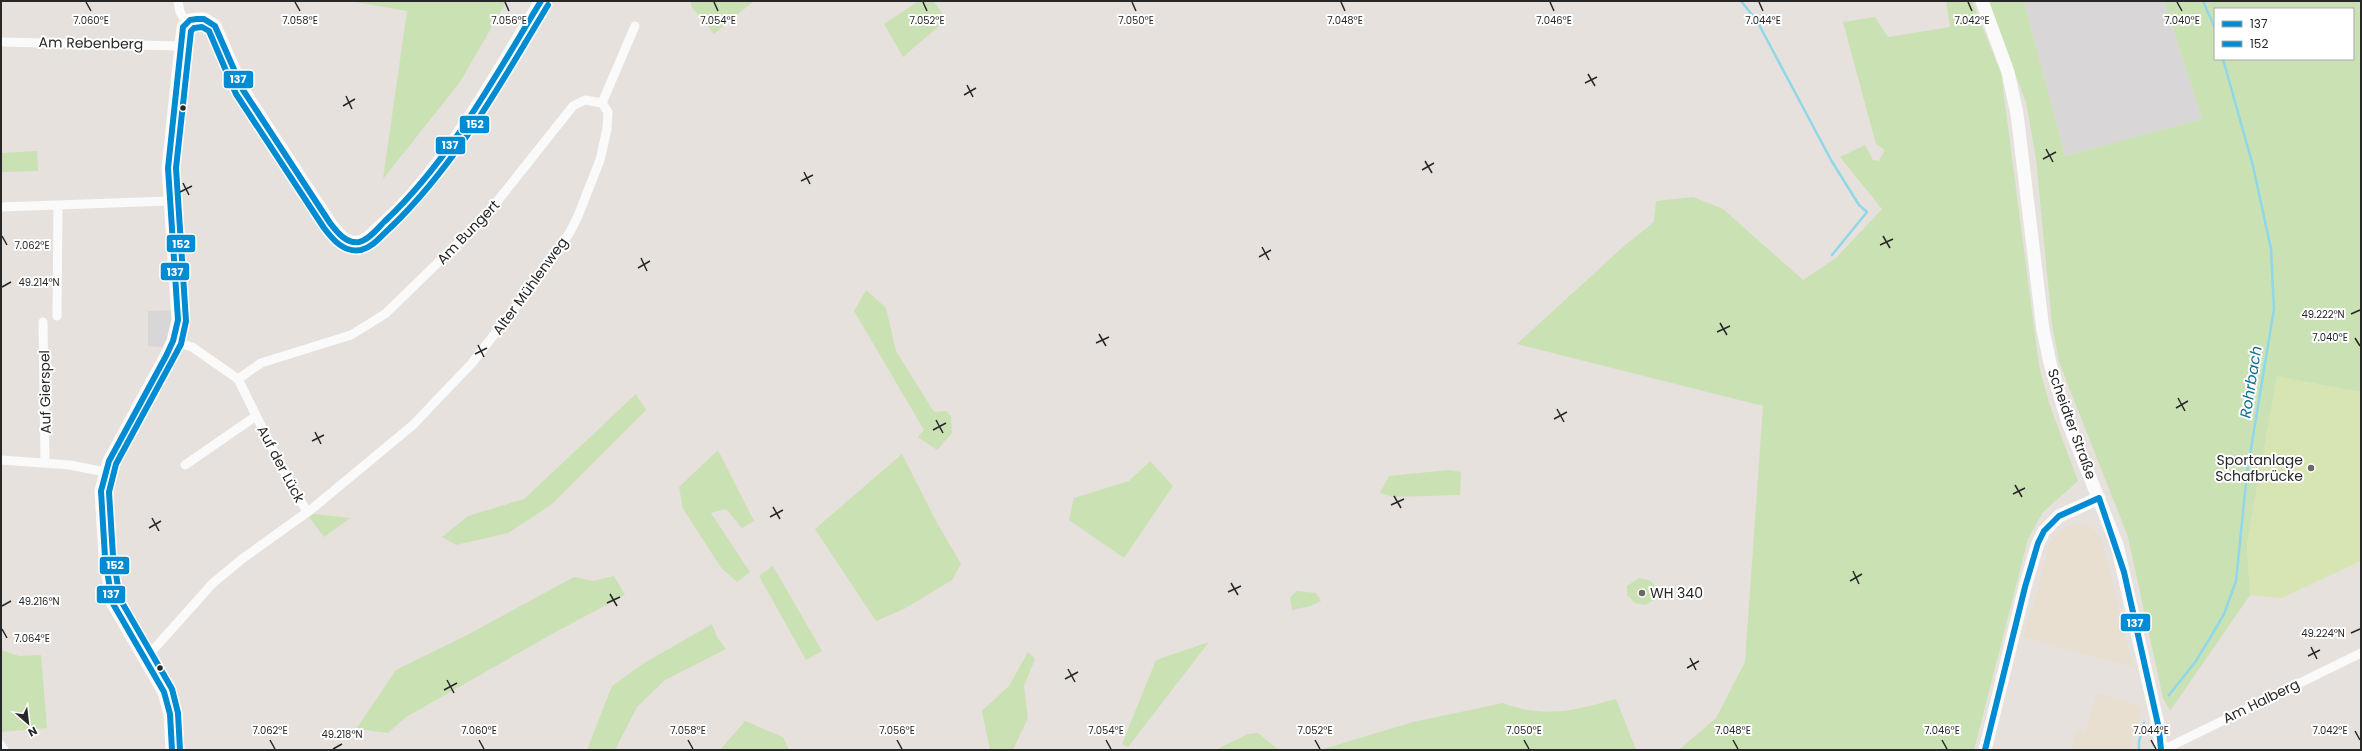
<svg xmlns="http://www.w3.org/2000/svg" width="2362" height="751" font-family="Poppins,sans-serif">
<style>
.industrial{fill:#d9d6d8}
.education{fill:#e9dfd0}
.green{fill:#cae1b4;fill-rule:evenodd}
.pitch{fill:#d6e5b2}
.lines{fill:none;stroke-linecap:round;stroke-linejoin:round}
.stream{stroke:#90d7e7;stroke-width:2.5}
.street{stroke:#fbfafa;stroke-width:9}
.secondary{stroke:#fbfafa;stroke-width:13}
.bus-1-casing{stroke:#fff;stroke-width:9}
.bus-2-casing{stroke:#fff;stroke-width:9}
.bus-1{stroke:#008bd2;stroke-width:6}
.bus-2{stroke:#008bd2;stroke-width:6}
.ticks{fill:none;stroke:#272727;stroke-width:1.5}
.bus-dot{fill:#272727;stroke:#fff;stroke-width:1.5}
.poi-dot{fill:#6a6866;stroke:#fff;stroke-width:1.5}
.labels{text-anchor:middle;stroke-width:4;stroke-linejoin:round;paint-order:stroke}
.street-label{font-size:14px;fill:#272727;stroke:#fff}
.poi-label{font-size:14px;fill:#272727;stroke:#fff;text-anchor:end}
.water-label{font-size:15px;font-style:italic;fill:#0f6f94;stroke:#fff}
.ticks-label{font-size:10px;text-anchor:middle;fill:#272727;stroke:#fff;stroke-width:4;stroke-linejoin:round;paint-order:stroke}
.line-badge{stroke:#fff;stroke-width:1.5}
.badge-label{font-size:11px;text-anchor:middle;font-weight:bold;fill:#fff}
</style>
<rect width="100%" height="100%" fill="#e6e1dc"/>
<path class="industrial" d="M2024,1H2164L2202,119L2065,156Z
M178,310L170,348L148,346V311Z"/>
<path class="education" d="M2076,523L2091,527L2101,538L2133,667L2023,637L2031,608H2033L2050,543L2060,530Z
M2097,693L2142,707L2130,750H2071L2076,730L2085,732Z"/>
<path class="green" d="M349,1H507L460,82L383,179L407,11Z
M691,1H754L714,34L691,6Z
M919,1H933L947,19L903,57L884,24Z
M1946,1H1972L2001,73L2039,366L2049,403L2078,481L2043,512L2028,539L1974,750H1679L1716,718L1745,662L1763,406L1517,344L1623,247L1654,222L1656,201L1693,197L1723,209L1803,280L1836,258L1882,209L1840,157L1865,145L1873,160L1879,161L1885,150L1876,144L1843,22L1875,17L1888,37L1950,27Z
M1987,1H2024L2065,156L2202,119L2164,1H2361V392L2277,377L2247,544L2250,595L2170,711L2163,698L2128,537L2059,362L2052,324L2036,159L2026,102ZM2215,9H2353V59H2215Z
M37,151L38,171L2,172L1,153Z
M866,290L886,308L896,351L934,412L946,411L951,416L952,433L937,450L918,437L924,430L854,311Z
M636,394L646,410L551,505L508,533L456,545L442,537L468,516L524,499Z
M718,450L754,521L742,528L726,509L711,513L750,572L737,582L722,569L683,509L679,487Z
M902,454L936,521L961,564L952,580L904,609L876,621L815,529Z
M1150,461L1173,486L1124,558L1069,520L1074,498L1129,481Z
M1449,470L1461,472L1460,495L1393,497L1380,493L1389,476Z
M314,514L350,518L324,537L309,517Z
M773,566L822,651L806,660L759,576Z
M614,576L625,595L552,634L406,717L388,733L356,729L396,670L469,634L574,577L593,581Z
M1639,578L1651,581L1657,589L1655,599L1646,605L1635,603L1627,595V586Z
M1297,591L1316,593L1321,601L1310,606L1292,610L1290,597Z
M712,624L717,637L726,649L665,680L637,707L615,750H587L612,686L641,665Z
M1209,642L1128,747L1122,744L1156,660Z
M1,650L19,656L41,655L47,728L1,732Z
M1028,652L1035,659L1024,686L1028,718L1013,750H990L982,711L1009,686Z
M1616,699L1636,750H1320L1413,722L1503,703C1543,719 1577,710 1616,699Z
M745,721L783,737L789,750L721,749Z
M1258,733L1279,750H1215L1248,734Z"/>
<path class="pitch" d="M2277,376L2361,392V561L2281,598L2250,595L2247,544Z"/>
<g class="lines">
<path class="stream" d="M1741,1L1757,21L1831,160L1859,205L1867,212L1832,255
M2203,1L2215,28
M2169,695L2196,661L2213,633L2224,614L2236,581L2247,473L2274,309L2271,249L2253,166L2223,59
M2139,750V742L2144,723"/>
<path class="street" d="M178,1L180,12L186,22
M1,42L180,46
M602,103L635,26
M1,207L169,201
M57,316L58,206
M43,322L45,462
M173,341L192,347L238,379L279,462L307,512
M238,379L261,363L351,335L385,314L484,218L573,106L585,100L602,103
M1,460L70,465L105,472
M185,465L256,416
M145,659L213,583L242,559L313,508L413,425L472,363L535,282L570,232L578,216L600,160L607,129L608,112L602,103
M1,745L4,750
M2161,748L2171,746L2361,653"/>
<path class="secondary" d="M1982,1L2008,72L2017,114L2043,330L2050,363L2067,420L2117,545L2159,729L2161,750
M172,750L170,714L164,692L112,602L105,557L101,491L109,461L166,356L173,341L178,320L168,168L183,27L190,20L197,19H204L215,26L243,90L330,223C337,232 345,244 358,242C366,241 373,233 378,228C443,173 496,74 541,1
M1985,750L2025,587L2038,543L2044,531L2059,516L2099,498"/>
<g class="bus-1-casing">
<path id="bus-1" d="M2099,498L2124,572L2159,729L2161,750
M172,750L170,714L164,692L112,602L105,557L101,491L109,461L166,356L173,341L178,320L168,168L183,27L190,20L197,19H204L215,26L243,90L330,223C337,232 346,244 359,242C369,240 378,228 385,221C451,159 494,78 541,1
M1985,750L2025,587L2038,543L2044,531L2059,516L2099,498"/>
</g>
<g class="bus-2-casing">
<path id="bus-2" d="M180,750L178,713L172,689L120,599L113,556L109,492L116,464L173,359L181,344L186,321L176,168L191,31L194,28L202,27L209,31L236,94L324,228C333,240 344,253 361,250C373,247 381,236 390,228C456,165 501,83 548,5"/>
</g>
<use href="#bus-1" class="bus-1"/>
<use href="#bus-2" class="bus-2"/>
</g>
<path class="ticks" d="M86,2L91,11M295,2L300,11M505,2L509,11M714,2L718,11M923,2L927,11M1132,2L1136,11M1341,2L1345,11M1550,2L1554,11M1759,2L1763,11M1968,2L1972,11M2177,2L2182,11M1588,74L1595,86M1585,83L1597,77M967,85L973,97M964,95L976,88M346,96L352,109M343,106L355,99M2046,149L2053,162M2043,159L2056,152M1425,161L1432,173M1422,170L1434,163M804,172L810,184M801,181L813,175M183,183L189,195M180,192L192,186M2,236L7,245M1883,236L1890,248M1880,245L1893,239M1262,247L1269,260M1259,257L1271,250M641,258L647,271M638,268L650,261M2,287L11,282M2351,314L2360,310M1720,323L1727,335M1717,332L1730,326M1099,334L1106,346M2355,338L2360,346M1096,343L1109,337M478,345L484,357M475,354L487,348M2178,398L2185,411M2176,408L2188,401M1557,409L1564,422M1554,419L1567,412M936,420L943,433M933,430L946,423M315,432L321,444M312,441L324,435M2015,485L2022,497M2013,494L2025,488M1394,496L1401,508M1391,505L1404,499M773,507L780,519M770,517L783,510M152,518L159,531M149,528L161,521M1853,571L1859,584M1850,581L1862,574M1231,583L1238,595M1228,592L1241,586M610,594L617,606M607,603L620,597M2,606L11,601M2,629L7,638M2351,633L2360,629M2311,647L2317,659M2308,656L2320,650M1690,658L1696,670M1687,668L1699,661M1068,669L1075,682M1065,679L1078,672M447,680L454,693M444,690L457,683M2355,731L2360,740M270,740L275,749M479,740L484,749M688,740L693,749M897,740L902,749M1106,740L1111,749M1315,740L1320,749M1524,740L1529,749M1733,740L1738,749M1942,740L1947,749M2151,740L2156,749M333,749L342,744"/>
<g class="bus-dot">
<circle cx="183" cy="108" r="3.5"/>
<circle cx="160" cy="668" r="3.5"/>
</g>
<g class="poi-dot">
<circle cx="2311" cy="468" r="4"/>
<circle cx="1642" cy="593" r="4"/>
</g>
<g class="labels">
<g class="street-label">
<text transform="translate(91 43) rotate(1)" y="5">Am Rebenberg</text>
<text transform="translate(468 232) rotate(-46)" y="5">Am Bungert</text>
<text transform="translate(530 286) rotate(-54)" y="5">Alter Mühlenweg</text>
<text transform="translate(45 392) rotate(-91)" y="5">Auf Gierspel</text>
<text transform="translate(2072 424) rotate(70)" y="5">Scheidter Straße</text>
<text transform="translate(281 464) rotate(62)" y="5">Auf der Lück</text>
<text transform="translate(2261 701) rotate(-26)" y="5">Am Halberg</text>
</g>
<g class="poi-label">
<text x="2303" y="465">Sportanlage<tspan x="2303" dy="16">Schafbrücke</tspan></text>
<text x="1650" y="598" text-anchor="start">WH 340</text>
</g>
<g class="water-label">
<text transform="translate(2251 382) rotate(-81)" y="5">Rohrbach</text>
</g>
</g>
<g class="ticks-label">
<text x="91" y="24">7.060°E</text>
<text x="300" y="24">7.058°E</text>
<text x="509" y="24">7.056°E</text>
<text x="718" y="24">7.054°E</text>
<text x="927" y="24">7.052°E</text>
<text x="1136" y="24">7.050°E</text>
<text x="1345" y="24">7.048°E</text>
<text x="1554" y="24">7.046°E</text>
<text x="1972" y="24">7.042°E</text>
<text x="2182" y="24">7.040°E</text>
<text x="1763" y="24">7.044°E</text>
<text x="32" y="249">7.062°E</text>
<text x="39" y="286">49.214°N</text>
<text x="2323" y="318">49.222°N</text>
<text x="2330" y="341">7.040°E</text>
<text x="39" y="605">49.216°N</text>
<text x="2323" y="637">49.224°N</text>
<text x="32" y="642">7.064°E</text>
<text x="270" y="734">7.062°E</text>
<text x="479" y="734">7.060°E</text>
<text x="688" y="734">7.058°E</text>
<text x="897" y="734">7.056°E</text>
<text x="1106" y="734">7.054°E</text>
<text x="1315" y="734">7.052°E</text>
<text x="1524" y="734">7.050°E</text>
<text x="1733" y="734">7.048°E</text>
<text x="1942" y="734">7.046°E</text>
<text x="2151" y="734">7.044°E</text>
<text x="2330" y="734">7.042°E</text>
<text x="342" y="738">49.218°N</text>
</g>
<g class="line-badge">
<rect x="223" y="70" width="31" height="19" rx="4" fill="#008bd2"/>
<rect x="459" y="115" width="31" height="19" rx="4" fill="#008bd2"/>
<rect x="435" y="136" width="31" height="19" rx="4" fill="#008bd2"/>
<rect x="166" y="234" width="30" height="19" rx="4" fill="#008bd2"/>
<rect x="160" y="262" width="30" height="19" rx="4" fill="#008bd2"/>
<rect x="99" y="556" width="31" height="19" rx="4" fill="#008bd2"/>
<rect x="96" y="585" width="30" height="19" rx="4" fill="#008bd2"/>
<rect x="2120" y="613" width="31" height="19" rx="4" fill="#008bd2"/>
</g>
<g class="badge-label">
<text x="238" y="83">137</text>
<text x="475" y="128">152</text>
<text x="450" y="149">137</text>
<text x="181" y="248">152</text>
<text x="175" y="276">137</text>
<text x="115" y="569">152</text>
<text x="111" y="598">137</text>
<text x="2135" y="627">137</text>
</g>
<rect width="2362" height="751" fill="none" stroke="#272727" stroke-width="4"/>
<rect x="2214" y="8" width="140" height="52" fill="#ffffff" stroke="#a9a9a9"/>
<rect x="2222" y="21" width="20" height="6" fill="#008bd2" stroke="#a9a9a9"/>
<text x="2250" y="28" font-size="12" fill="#272727">137</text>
<rect x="2222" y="41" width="20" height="6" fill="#008bd2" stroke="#a9a9a9"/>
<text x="2250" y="48" font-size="12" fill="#272727">152</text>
<g transform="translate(28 723) rotate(152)" stroke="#ffffff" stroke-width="3" paint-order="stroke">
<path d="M0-3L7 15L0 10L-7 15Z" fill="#272727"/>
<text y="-6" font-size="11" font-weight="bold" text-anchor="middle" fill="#272727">N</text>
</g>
</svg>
